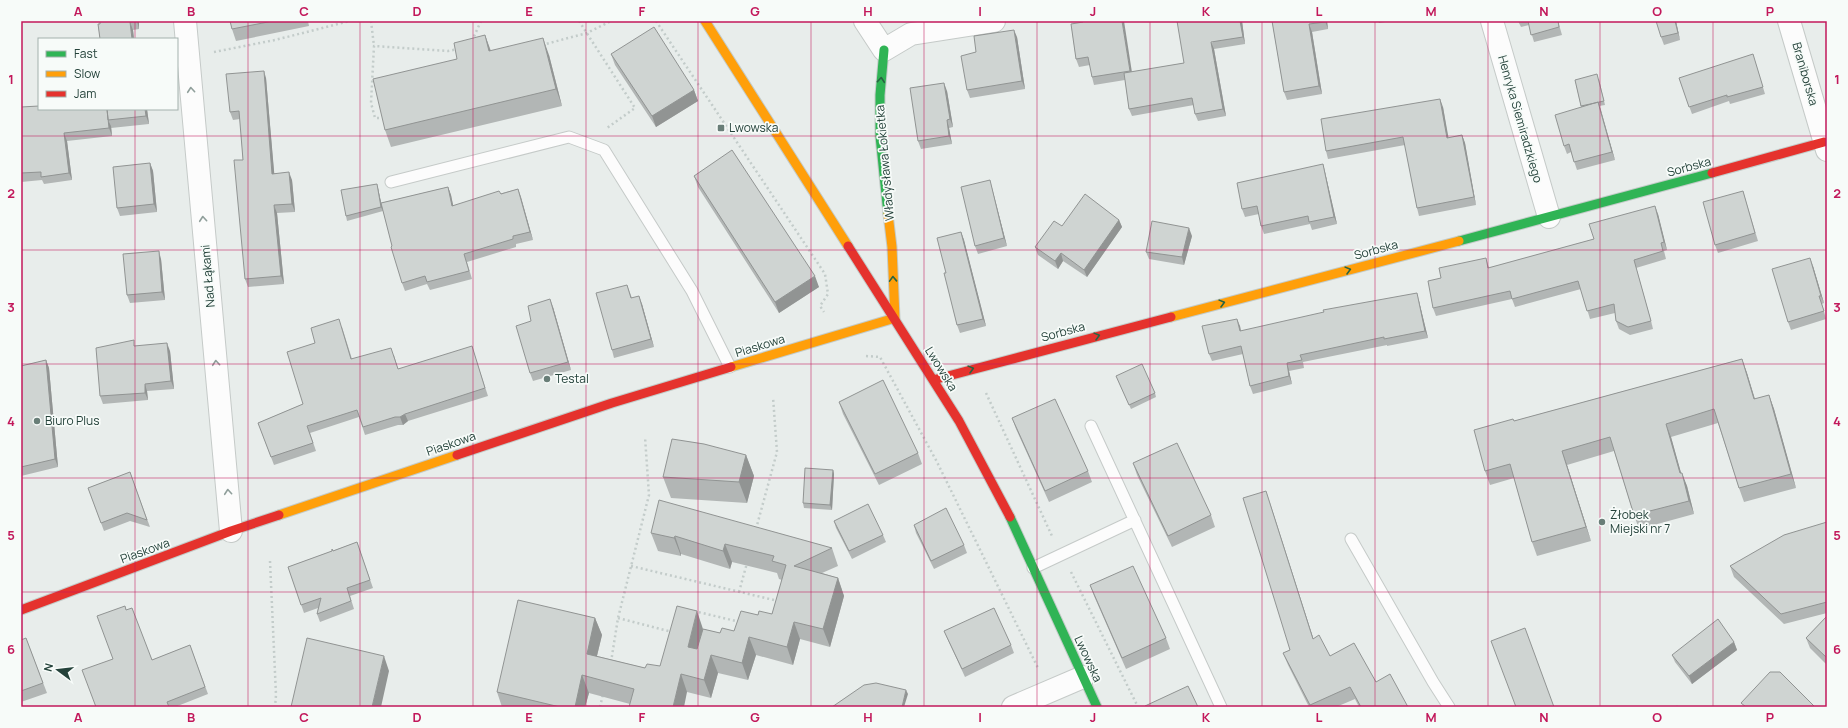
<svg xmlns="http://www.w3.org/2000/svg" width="1848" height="728" font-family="Manrope,sans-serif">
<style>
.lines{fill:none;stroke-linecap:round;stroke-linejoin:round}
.lane-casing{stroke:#c5cac8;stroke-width:13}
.street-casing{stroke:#c5cac8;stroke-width:24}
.fast-casing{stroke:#c3cbc8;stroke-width:11}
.slow-casing{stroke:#c3cbc8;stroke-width:11}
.jam-casing{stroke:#c3cbc8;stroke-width:11}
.path{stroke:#c3ccca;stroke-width:2.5;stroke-dasharray:2 3;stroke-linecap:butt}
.lane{stroke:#fcfcfc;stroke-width:11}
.street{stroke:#fcfcfc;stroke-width:22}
.fast{stroke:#30b455;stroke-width:9}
.slow{stroke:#ff9f0a;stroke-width:9}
.jam{stroke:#e5322d;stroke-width:9}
.wall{fill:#b2b6b5}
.shaded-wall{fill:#919493}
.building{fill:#cfd4d2;stroke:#919493}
.oneway{stroke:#286442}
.oneway2{stroke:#909f9b}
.grid{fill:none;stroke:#c2185b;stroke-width:1;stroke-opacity:0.55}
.poi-dot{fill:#697e78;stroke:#f7fbf9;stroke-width:1.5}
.labels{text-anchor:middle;stroke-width:3.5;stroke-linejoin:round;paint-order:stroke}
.street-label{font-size:12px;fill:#24423a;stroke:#f7fbf9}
.poi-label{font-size:12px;fill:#24423a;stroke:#f7fbf9;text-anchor:start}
.neatline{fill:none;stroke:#c2185b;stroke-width:1.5}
.grid-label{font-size:13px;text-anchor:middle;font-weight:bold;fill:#c2185b}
</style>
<rect width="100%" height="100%" fill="#e8edeb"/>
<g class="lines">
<g class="lane-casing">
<path id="lane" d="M391,182L569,137L604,150L692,291L730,367
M1091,426L1221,707
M1351,539L1433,682L1449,707
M1033,568L1135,520"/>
</g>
<g class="street-casing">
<path id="street" d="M185,21L231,531
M865,21L884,50L911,34L994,21
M1492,21L1549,217
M1789,21L1827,150
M1013,707L1083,677"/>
</g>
<g class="fast-casing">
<path id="fast" d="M884,50L880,95V136L888,214
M1459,241L1712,173
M1010,517L1097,707"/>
</g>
<g class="slow-casing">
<path id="slow" d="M705,21L848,246
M1171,317L1459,241
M731,367L895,318L892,247L888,214
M279,515L457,455"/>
</g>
<g class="jam-casing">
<path id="jam" d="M1712,173L1824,142
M848,246L959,421L1010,517
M933,380L1171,317
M457,455L612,403L731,367
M21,610L231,531L279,515"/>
</g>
<path class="path" d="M371,21L374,46
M579,21L635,108L607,128
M656,21L825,274L828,294L820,306L824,312
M472,41L481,21
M542,45L587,33L611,21
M214,52L275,40L350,21
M384,118H375L371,103L374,46L448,51L458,49
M866,356L880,357L937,462L1038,668
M986,393L1052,536
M756,529L777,452L773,397
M270,561L276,695L275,707
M631,566L778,601
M1071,572L1138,707
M739,592L747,563
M694,611L740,622
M618,618L672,632
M611,662L618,618L649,495L645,437
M600,707L603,694
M1676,707H1679"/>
<use href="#lane" class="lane"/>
<use href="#street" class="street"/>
<use href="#fast" class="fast"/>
<use href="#slow" class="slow"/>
<use href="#jam" class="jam"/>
</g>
<path class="wall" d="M139,21V29L133,30L134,39H100L98,24Z
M230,21H308L309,26L236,41L232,29Z
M1242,21L1245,44L1214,49L1226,116L1198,121L1195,114L1194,105L1132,116L1129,109L1125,80L1094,85L1092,77L1090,65L1079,67L1076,59L1071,24L1132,72L1184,63Z
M1272,21H1327L1328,29L1312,32L1322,94L1287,100L1284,92Z
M1378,21H1391L1379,23Z
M1518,21H1558L1562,35L1534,42L1529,25L1521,27Z
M1676,21L1680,40L1664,45L1661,37Z
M485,35L491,51L549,55L562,106L391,147L385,130L457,59Z
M1017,37L1025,89L970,98L967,90L976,52Z
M611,54L694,90L698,101L656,127L615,65Z
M1755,61L1765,94L1730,104L1729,101L1692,114L1679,78Z
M266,78L274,173L292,180L295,212L277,213L284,284L248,287L245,279L243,160L240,119L233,120L230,112Z
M1599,79L1605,105L1599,106L1615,160L1577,170L1571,152L1567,154L1564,146L1581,107L1575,80Z
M947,91L953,127L949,128L952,144L921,149L918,141Z
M21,107L39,109H147L149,124L111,128V126L112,136L67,141L72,180L44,184L42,180L21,182Z
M1443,107L1448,138L1462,135L1465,143L1476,205L1419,216L1417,208L1405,145L1328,159L1326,151Z
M150,163L153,171L157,212L120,216L117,208Z
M1323,164L1325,172L1337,224L1312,230L1310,224L1264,234L1261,226L1259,214L1245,217L1242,209Z
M694,176L819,287L779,313L698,187Z
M448,187L451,195L453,206L518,189L533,240L516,244V247L467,262L472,279L430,290L427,284L405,291L402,283L392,246L382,206L383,211L347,221L346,216L378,188L381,203Z
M992,188L1007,246L978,254L975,246Z
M1743,191L1758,241L1718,253L1715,245Z
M1658,214L1667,250L1664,251L1666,259L1636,268L1653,329L1630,335L1619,329L1616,321L1615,313L1590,319L1581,289L1515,307L1512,299L1436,316L1433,308L1486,258L1489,268L1594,239Z
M1119,220L1122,227L1087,277L1063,261L1058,269L1038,255L1035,247Z
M961,232L964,240L986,326L960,333L957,325L946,273Z
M1192,236L1184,265L1149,259L1146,252Z
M161,259L165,300L130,303L127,295Z
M1813,266L1824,303L1822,304L1826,319L1791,330L1788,322Z
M627,285L632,298L642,304L654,347L614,358L612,350Z
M1419,301L1428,338L1387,346V345L1303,362L1304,368L1289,371L1292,384L1253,394L1250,386L1243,354L1212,361L1209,354L1240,326L1241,331Z
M553,307L571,370L533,381L530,373L531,321Z
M342,327L352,359L394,355L398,369L474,353L488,396L408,421L403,425H398L365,435L359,417L310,433L316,451L274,465L258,423L303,404L315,343Z
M170,351L174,389L147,391L148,400L103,404L100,396Z
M1742,359L1747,373L1755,399L1769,395L1774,409L1796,488L1744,502L1739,488L1718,423L1671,437L1681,473L1687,486L1694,514L1639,529L1634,515L1614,451L1567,465L1591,541L1537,556L1532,542L1514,478L1490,485L1485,471L1514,421Z
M46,360L49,368L58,467L21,476V366Z
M1116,376L1155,393L1156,397L1131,409Z
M839,402L918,453L922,464L879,485L843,414Z
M1012,418L1088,471L1092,482L1049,502L1016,429Z
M746,455L754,476L747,503L671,498L663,477Z
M1133,463L1211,515L1215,527L1172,547L1137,475Z
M833,470L834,474L832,510L804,508L803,503Z
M130,472L150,527L130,521L104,531L88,488Z
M1270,503L1313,638L1330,656L1376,682L1408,707H1359L1355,699L1336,707H1309L1288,665L1283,653L1290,650Z
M834,521L883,535L886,542L852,559L836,528Z
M1827,522V613L1784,624L1734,577L1730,566Z
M914,525L964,545L967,553L934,569L916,533Z
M651,533L832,548L838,566L822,573L838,578L844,596L830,647L800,639L793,665L756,655L748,680L718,673L711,698L687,692L630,704L589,693L585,707H502L497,692L595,618L602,635L597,656L645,668L660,666L703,629L720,633L734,631L758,615L772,614L782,580L779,579L777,573L732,562L730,569L681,554V556L658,551Z
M357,542L373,588L350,596L354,609L320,622L317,614L318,608L304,613L288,567Z
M1090,585L1166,638L1170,649L1126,669L1094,596Z
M126,610L152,660L190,645L208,694L175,707H95L113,659Z
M1827,616V665L1810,648L1806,638Z
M944,631L1011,645L1014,653L965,677L947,638Z
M26,638L47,693L21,702V640Z
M1734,642L1737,650L1692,684L1675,662L1672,655Z"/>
<path class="shaded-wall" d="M137,21H139V29Z
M1122,21H1124L1133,79L1130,71Z
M1240,21H1242L1245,44L1243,37Z
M1325,21H1327L1328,29Z
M1675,21H1676L1680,40L1678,33Z
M130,22L133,30L134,39H132Z
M1309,24L1312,32L1322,94L1319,86Z
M1014,30L1017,37L1025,89L1022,81Z
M485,35L491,52L489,51Z
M543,38L549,55L562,106L556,89Z
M1211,42L1214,49L1226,116L1223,109Z
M264,71L266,78L275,182L272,174Z
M944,83L947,91L953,127L950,119Z
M694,90L698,101L656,127L652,116Z
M1440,99L1443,107L1450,146L1447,138Z
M1598,102L1601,110L1615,160L1612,152Z
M107,109H108V120L111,126L112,136L109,128Z
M145,109H147L149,124L146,116Z
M947,120L949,128L952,144L949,136Z
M64,133L67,141L72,180L69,173Z
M1462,135L1465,143L1476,205L1474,197Z
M150,163L153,171L157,212L154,204Z
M1323,164L1325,172L1337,224L1334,217Z
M289,172L292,180L295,212L292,204Z
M990,180L992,188L1007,246L1004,238Z
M377,184L378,188L383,211L381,207Z
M448,187L451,195L455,214L452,206Z
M518,189L521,197L533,240L530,232Z
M274,205L277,213L284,284L281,276Z
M1655,206L1658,214L1667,250L1664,242Z
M1119,220L1122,227L1087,277L1084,270Z
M1189,228L1192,236L1184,265L1182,257Z
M961,232L964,240L986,326L983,319Z
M159,251L161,259L165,300L162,292Z
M1061,253L1063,261L1058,269L1055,261Z
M1810,258L1813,266L1824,303L1821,296Z
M1634,260L1636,268L1653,329L1651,321Z
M815,276L819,287L779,313L775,302Z
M1417,293L1419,301L1428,338L1425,331Z
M639,296L642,304L654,347L651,339Z
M550,299L553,307L571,370L568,362Z
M1237,319L1240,326L1242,339Z
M167,343L170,351L174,389L171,381Z
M1742,359L1747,373L1759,413L1754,399Z
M46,360L49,368L58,467L55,459Z
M1287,363L1289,371L1292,384L1289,376Z
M145,384L147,391L148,400L145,393Z
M1769,395L1774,409L1796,488L1791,474Z
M405,414L408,421L403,425L400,417Z
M1666,424L1671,437L1685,487L1680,473Z
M1562,451L1567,465L1591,541L1586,527Z
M746,455L754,476L747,503L739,482Z
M833,470L834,474L832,510L830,505Z
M1682,473L1687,486L1694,514L1689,501Z
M1266,491L1270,503L1317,650L1313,639Z
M675,536L681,554V556L674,538Z
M725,544L732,562L730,569L723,551Z
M838,578L844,596L830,647L823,629Z
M697,611L703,629L694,665L688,647Z
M595,618L602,635L593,672L587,654Z
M794,622L800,639L793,665L787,647Z
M749,637L756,655L748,680L742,663Z
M1734,642L1737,650L1692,684L1689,676Z
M711,655L718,673L711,698L704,680Z
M384,656L389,671L381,707H372Z
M681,674L687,692L684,707H673Z
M582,675L589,693L585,707H575Z
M906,690L908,694L904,707H902Z"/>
<path class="building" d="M100,21H137L130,22L132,39H100L98,24H100Z
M230,21H273L232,29Z
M1083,21H1122L1130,71L1092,77L1088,57L1076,59L1071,24L1083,22Z
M1177,21H1240L1243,37L1211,42L1223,109L1195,114L1192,98L1129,109L1124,73L1184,63Z
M1272,21H1325V22L1309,24L1319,86L1284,92Z
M1528,21H1558L1559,27L1531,35Z
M1656,21H1675L1678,33L1661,37Z
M654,27L694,90L652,116L611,54Z
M1014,30L1022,81L967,90L961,56L976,52L974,36Z
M485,35L489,51L543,38L556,89L385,130L373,79L457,59L454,43Z
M1753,54L1763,87L1727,97V95L1689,107L1679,78Z
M264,71L272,174L289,172L292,204L274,205L281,276L245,279L234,160H243L239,111L230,112L226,74Z
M1597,74L1604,101L1581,106L1575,80Z
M944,83L950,119L947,120L949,136L918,141L910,88Z
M1440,99L1447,138L1462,135L1474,197L1417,208L1403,137L1326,151L1321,119Z
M1598,102L1612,152L1574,162L1569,144L1564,146L1555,115Z
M39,106V109H107L109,128L64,133L69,173L41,177V172L21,173V107Z
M107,109H145L146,116L108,120Z
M732,150L815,276L775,302L694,176Z
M150,163L154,204L117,208L113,167Z
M1323,164L1334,217L1309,222L1308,216L1261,226L1257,206L1242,209L1237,183Z
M990,180L1004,238L975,246L961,187Z
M377,184L381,207L346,216L341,190Z
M448,187L452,206L499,191L501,194L518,189L530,232L513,236V239L464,254L469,271L427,282L425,276L402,283L391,247L392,246L381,203Z
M1743,191L1755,233L1715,245L1703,202Z
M1085,194L1119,220L1084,270L1061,253L1055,261L1035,247L1054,221L1062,226Z
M1655,206L1664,242L1661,243L1663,251L1634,260L1651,321L1628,327L1616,321L1614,304L1587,311L1578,281L1512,299L1510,291L1433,308L1428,281L1441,278L1439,268L1486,258L1488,268L1594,239L1589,224Z
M1152,221L1189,228L1182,257L1146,252Z
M961,232L983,319L957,325L944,273H946L937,238Z
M159,251L162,292L127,295L123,254Z
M1810,258L1821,296H1819L1824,311L1788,322L1772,269Z
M627,285L631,298L639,296L651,339L612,350L596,293Z
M1417,293L1425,331L1384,339V337L1300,355L1302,360L1287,363L1289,376L1250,386L1241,346L1209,354L1202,326L1237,319L1240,331L1324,312L1323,310Z
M550,299L568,362L530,373L516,326L531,321L528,306Z
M339,319L351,359L391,348L398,369L472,346L485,388L405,414L400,417H395L363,427L357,410L307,426L313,443L271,457L258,423L303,404L287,352L315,343L311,328Z
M134,340V346L167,343L171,381L145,384V393L100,396L96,348Z
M1742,359L1754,399L1769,395L1791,474L1739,488L1714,409L1666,424L1680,473H1682L1689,501L1634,515L1610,437L1562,451L1586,527L1532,542L1510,464L1485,471L1474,430L1513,419L1514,421Z
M46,360L55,459L21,467V366Z
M1142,364L1155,393L1129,405L1116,376Z
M883,380L918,453L875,474L839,402Z
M1055,399L1088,471L1045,491L1012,418Z
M672,439L704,444L746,455L739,482L663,477Z
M1177,443L1211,515L1168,536L1133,463Z
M805,468L833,470L830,505L803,503Z
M130,472L147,520L127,513L101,523L88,488Z
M1266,491L1313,639L1319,635L1330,656L1354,643L1376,682L1390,674L1408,707H1361L1350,687L1310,705L1283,653L1290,650L1243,498Z
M659,500L832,548L794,566L838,578L823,629L794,622L787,647L749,637L742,663L711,655L704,680L681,674L673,707H629L634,689L582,675L575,707H560L497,692L518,600L595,618L587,654L645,668L647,664L660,666L677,606L697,611L688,647L697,649L703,629L720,633L722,628L734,631L741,611L758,615L759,611L772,614L786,565L772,561L774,556L725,544L723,551L675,536L674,538L651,533Z
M868,504L883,535L849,551L834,521Z
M946,508L964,545L931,561L914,525Z
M1827,522V602L1781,614L1730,566L1784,535Z
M357,542L370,580L347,588L351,601L317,614L321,598L301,605L288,567L332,551V549L333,551Z
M1133,566L1166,638L1122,658L1090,585Z
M125,606L126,610L132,608L152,660L190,645L205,687L167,702L169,707H96L82,670L113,659L97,616Z
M994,608L1011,645L962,669L944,631Z
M1827,616V658L1806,638Z
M1718,619L1734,642L1689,676L1672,655Z
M1525,628L1554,707H1516L1491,641Z
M26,638L43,683L21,691V640Z
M307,638L384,656L372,707H291Z
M1770,672H1780L1815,707H1746L1741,703Z
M876,683L906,690L902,707H832L864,685Z
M1188,686L1198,707H1145V706Z"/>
<defs><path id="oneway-chevron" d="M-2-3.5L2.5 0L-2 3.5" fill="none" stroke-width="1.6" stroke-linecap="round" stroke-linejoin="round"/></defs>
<g class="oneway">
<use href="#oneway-chevron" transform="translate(881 80) rotate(-85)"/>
<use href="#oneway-chevron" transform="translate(1348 270) rotate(-15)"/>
<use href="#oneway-chevron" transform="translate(893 279) rotate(-92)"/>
<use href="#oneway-chevron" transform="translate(1222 303) rotate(-15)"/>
<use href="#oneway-chevron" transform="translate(1097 336) rotate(-15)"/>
<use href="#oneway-chevron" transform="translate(971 369) rotate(-15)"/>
</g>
<g class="oneway2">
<use href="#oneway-chevron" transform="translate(191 90) rotate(-95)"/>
<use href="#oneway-chevron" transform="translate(203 219) rotate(-95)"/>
<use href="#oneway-chevron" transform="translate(216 363) rotate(-95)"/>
<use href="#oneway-chevron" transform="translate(228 492) rotate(-95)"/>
</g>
<path class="grid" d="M135,21V39M248,21V707M360,21V707M473,21V707M586,21V707M698,21V707M811,21V707M924,21V707M1037,21V707M1150,21V707M1262,21V707M1375,21V707M1488,21V707M1600,21V707M1713,21V707M135,109V707M21,136H1827M21,250H1827M21,364H1827M21,478H1827M21,592H1827"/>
<g class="poi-dot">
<rect x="717" y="124" width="8" height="8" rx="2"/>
<circle cx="547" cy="379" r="4"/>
<circle cx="37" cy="421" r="4"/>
<circle cx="1602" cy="522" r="4"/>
</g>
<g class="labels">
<g class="street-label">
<text transform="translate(1805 74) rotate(74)" y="4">Braniborska</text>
<text transform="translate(1520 119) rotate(74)" y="4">Henryka Siemiradzkiego</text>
<text transform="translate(885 163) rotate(-95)" y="4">Władysława Łokietka</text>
<text transform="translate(1689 167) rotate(-15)" y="4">Sorbska</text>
<text transform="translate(1376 250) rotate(-15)" y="4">Sorbska</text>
<text transform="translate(208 276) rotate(-95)" y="4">Nad Łąkami</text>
<text transform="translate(1063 332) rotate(-15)" y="4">Sorbska</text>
<text transform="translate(760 346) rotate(-17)" y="4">Piaskowa</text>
<text transform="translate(941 369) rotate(58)" y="4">Lwowska</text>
<text transform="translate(451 444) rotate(-19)" y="4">Piaskowa</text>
<text transform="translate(145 551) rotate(-20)" y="4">Piaskowa</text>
<text transform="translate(1088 659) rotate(65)" y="4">Lwowska</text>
</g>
<g class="poi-label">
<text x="729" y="132">Lwowska</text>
<text x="555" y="383">Testal</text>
<text x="45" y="425">Biuro Plus</text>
<text x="1610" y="519">Żłobek<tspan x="1610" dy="14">Miejski nr 7</tspan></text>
</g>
</g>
<rect width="1848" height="728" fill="none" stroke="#f7fbf9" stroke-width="44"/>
<rect x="38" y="38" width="140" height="72" fill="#f7fbf9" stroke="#a3b1ad"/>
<rect x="46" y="51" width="20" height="6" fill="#30b455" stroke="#a3b1ad"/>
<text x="74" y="58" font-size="12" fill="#24423a">Fast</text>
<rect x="46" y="71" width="20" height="6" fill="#ff9f0a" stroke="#a3b1ad"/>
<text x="74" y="78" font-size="12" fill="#24423a">Slow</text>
<rect x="46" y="91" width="20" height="6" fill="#e5322d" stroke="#a3b1ad"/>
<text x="74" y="98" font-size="12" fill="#24423a">Jam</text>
<g transform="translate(58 670) rotate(285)" stroke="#f7fbf9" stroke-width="3" paint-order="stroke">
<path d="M0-3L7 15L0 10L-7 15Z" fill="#24423a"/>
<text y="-6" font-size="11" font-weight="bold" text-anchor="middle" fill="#24423a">N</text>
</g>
<rect x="22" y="22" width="1804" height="684" class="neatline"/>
<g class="grid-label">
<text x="78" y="16">A</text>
<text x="191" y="16">B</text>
<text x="304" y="16">C</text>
<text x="417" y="16">D</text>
<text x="529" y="16">E</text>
<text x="642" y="16">F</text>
<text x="755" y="16">G</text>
<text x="868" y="16">H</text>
<text x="980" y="16">I</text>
<text x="1093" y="16">J</text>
<text x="1206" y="16">K</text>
<text x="1319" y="16">L</text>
<text x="1431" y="16">M</text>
<text x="1544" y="16">N</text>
<text x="1657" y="16">O</text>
<text x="1770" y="16">P</text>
<text x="11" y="84">1</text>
<text x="1837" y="84">1</text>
<text x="11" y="198">2</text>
<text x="1837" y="198">2</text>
<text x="11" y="312">3</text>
<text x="1837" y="312">3</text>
<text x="11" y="426">4</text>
<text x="1837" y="426">4</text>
<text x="11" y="540">5</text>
<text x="1837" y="540">5</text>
<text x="11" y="654">6</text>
<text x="1837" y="654">6</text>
<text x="78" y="722">A</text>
<text x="191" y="722">B</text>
<text x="304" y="722">C</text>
<text x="417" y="722">D</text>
<text x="529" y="722">E</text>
<text x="642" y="722">F</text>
<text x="755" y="722">G</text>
<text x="868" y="722">H</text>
<text x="980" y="722">I</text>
<text x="1093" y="722">J</text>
<text x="1206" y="722">K</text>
<text x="1319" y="722">L</text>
<text x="1431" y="722">M</text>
<text x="1544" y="722">N</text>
<text x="1657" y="722">O</text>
<text x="1770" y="722">P</text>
</g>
</svg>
